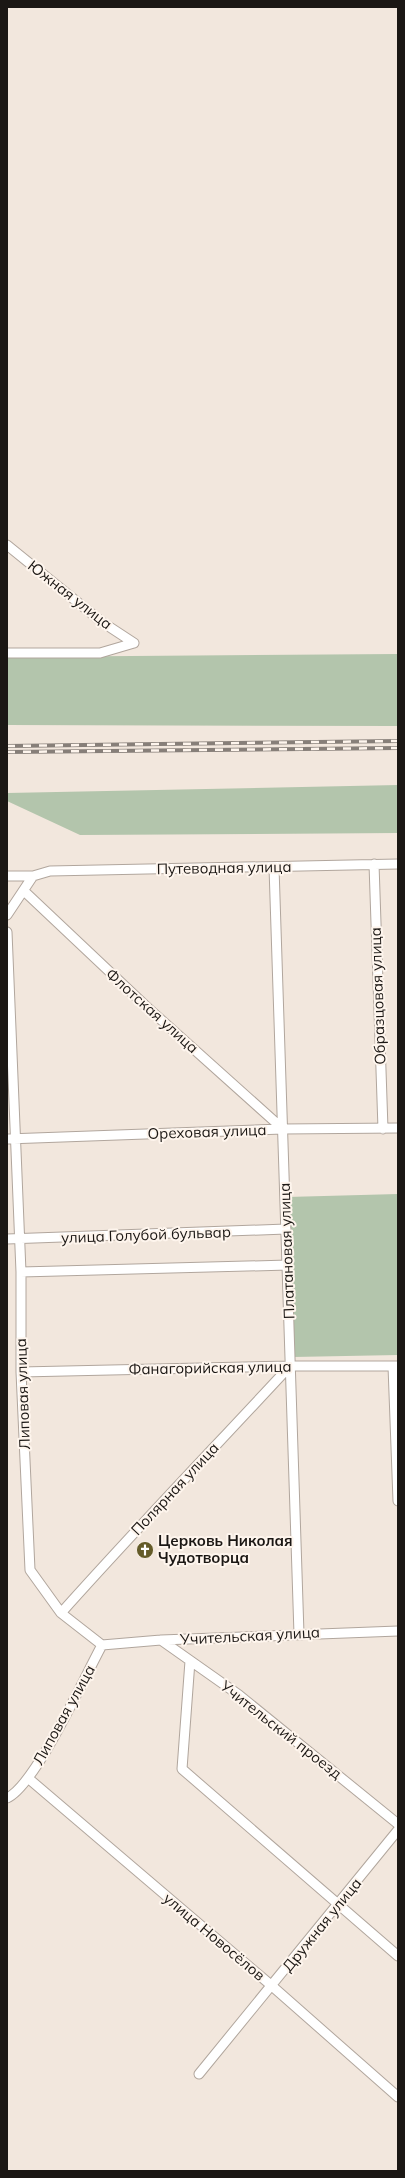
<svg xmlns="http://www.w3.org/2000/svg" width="405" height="2178" font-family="Mulish,sans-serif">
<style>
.green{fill:#b3c5ac}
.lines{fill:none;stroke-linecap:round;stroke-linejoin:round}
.minor-casing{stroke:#b1a69d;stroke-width:11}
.minor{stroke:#fff;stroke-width:9}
.rail-casing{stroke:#877f79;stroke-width:4}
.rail{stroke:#fef5ed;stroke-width:2.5;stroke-dasharray:8;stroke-linecap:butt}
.labels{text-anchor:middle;stroke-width:4;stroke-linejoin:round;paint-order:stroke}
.street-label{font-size:15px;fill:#1b1714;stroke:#fef5ed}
.poi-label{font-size:15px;font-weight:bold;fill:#1b1714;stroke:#fef5ed;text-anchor:start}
</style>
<rect width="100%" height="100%" fill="#f2e7dd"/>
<path class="green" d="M398,654V726L7,725V657Z
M398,785V833L80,835L7,801V793Z
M398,1194V1355L293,1357L287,1197Z"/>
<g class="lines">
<g class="minor-casing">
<path id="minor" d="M7,545L102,622L134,643
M7,653H100L134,643
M374,864L383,1129
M274,867L299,1634
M7,876H33
M24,891L148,1008L283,1129
M7,915L33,876L50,871L398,864
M7,932L21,1272V1372L30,1570L61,1613L102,1645
M7,1139L283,1129L398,1128
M7,1239L286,1229
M21,1272L288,1265
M393,1366L398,1501
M21,1372L290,1366H398
M61,1613C136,1529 214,1448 290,1366
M161,1640L239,1695L398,1824
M102,1645L161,1640L398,1631
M190,1661L182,1769L398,1956
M28,1778L272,1986L398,2097
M7,1798C35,1786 85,1676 102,1645
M199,2074L398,1830"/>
</g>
<use href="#minor" class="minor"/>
<g class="rail-casing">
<path id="rail" d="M7,746L398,741
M7,752L398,748"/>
</g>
<use href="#rail" class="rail"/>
</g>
<defs>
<g id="church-disc" transform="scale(0.9)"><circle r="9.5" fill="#645b28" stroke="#fef5ed"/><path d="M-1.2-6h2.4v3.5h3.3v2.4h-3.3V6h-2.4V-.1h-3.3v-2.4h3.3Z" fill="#fff"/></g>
</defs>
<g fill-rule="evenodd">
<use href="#church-disc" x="145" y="1550"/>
</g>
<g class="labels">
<g class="street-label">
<text transform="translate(70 595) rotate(38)" y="5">Южная улица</text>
<text transform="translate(224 868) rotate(-1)" y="5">Путеводная улица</text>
<text transform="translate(378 996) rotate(-92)" y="5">Образцовая улица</text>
<text transform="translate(152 1011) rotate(42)" y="5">Флотская улица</text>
<text transform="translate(207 1132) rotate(-2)" y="5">Ореховая улица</text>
<text transform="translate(146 1235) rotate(-2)" y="5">улица Голубой бульвар</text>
<text transform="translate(287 1251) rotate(-92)" y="5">Платановая улица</text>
<text transform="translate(210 1368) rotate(-1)" y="5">Фанагорийская улица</text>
<text transform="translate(23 1394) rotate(-92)" y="5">Липовая улица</text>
<text transform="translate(175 1489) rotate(-47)" y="5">Полярная улица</text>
<text transform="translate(250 1636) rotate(-3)" y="5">Учительская улица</text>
<text transform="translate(64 1715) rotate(-61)" y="5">Липовая улица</text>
<text transform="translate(281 1730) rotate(38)" y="5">Учительский проезд</text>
<text transform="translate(322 1925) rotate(-51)" y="5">Дружная улица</text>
<text transform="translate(214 1937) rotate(40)" y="5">улица Новосёлов</text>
</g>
<g class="poi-label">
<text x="158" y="1546">Церковь Николая<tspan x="158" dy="17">Чудотворца</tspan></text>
</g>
</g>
<rect width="405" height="2178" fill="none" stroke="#1b1714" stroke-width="16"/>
</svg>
